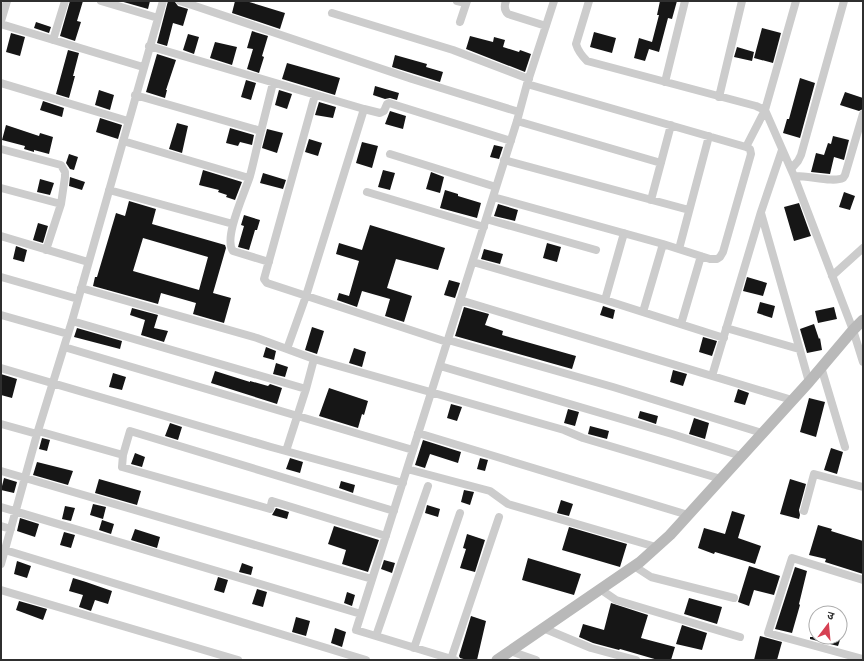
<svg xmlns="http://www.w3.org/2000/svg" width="864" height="661" font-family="'Public Sans','Noto Sans Devanagari',sans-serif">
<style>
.building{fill:#161616;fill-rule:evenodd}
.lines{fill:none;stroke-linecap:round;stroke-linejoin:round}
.street{stroke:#ccc;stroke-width:8}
.secondary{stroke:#b9b9b9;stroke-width:11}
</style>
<rect width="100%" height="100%" fill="#fff"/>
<path class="building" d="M70,1H83L77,21L81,22L75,41L60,36Z
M120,1H150L148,9Z
M168,1L175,2L178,6L188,9L183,26L173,23L167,46L157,43Z
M235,1H246L285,13L280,29L232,13Z
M660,1H677L672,19L668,18L659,52L649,49L645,61L634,58L639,38L652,42L659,15H657Z
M36,22L51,27L49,33L34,28Z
M762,28L781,33L773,63L754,58Z
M252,31L268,36L262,56L264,57L259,73L247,69L253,49L247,48Z
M594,32L616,38L612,53L590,47Z
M11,33L25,37L20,56L6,52Z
M188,34L199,37L194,54L183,50Z
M470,36L493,42L494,37L505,40L503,47L519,52L520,50L531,54L525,72L466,49Z
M215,42L237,47L232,65L210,58Z
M737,47L754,52L752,61L734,57Z
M68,50L79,53L73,76H75L69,98L56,94Z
M157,54L176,60L166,90H167L165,98L146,92Z
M395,55L427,64L426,67L443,72L440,82L392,67Z
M287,63L340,78L335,95L282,79Z
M800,78L815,83L800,138L783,133L787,119H789Z
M246,80L256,83L251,100L241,97Z
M375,86L399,93L397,100L390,98L385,99L373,95Z
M99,90L114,95L110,110L95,105Z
M279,90L292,94L287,109L275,105Z
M845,92L863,98V109L859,111L840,105Z
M43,101L64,108L62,117L40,110Z
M319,102L336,107L333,118L315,115Z
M390,111L406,116L403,129L385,124Z
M100,118L122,125L118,139L96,132Z
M177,123L188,126L182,153L169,149Z
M6,125L39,136L40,133L53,137L49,154L34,150V152L24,149L25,146L2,140Z
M230,128L254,135L252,145L240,142L238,146L226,143Z
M267,129L283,133L277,153L262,148Z
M833,136L849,140L844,160L834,157L830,174L811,172L816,153L824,155L828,143L831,144Z
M309,139L322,143L318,156L305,152Z
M362,142L378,146L372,168L356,163Z
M494,145L503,147L499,159L490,157Z
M69,154L78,157L74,170L70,169L66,163Z
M203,170L242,182L235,200L226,197L227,195L218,192L219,190L199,185Z
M383,170L395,173L390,190L378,187Z
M431,172L444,177L440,193L426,189Z
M263,173L286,180L283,189L260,183Z
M70,177L85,182L82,190L69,186Z
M40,179L54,183L50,195L37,192Z
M445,190L458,194V196L481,203L477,218L440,208Z
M844,192L855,196L850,210L839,207Z
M129,201L156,209L152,224L225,245L226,248L213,293L231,298L224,323L193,314L196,303L161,293L158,304L93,286L95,277H97L116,213L125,216ZM143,238L208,257L199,290L133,271Z
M799,203L811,236L794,241L784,207Z
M498,204L518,210L515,221L494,216Z
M244,215L260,220L257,230H255L249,250L238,247L244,226L241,225Z
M38,223L48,226L43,243L33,240Z
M370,225L445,248L438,270L396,259L387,288L412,296L404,322L385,316L390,299L362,291L357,307L337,300L339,293L349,296L359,261L336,254L339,243L362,250Z
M547,243L561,247L557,262L543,258Z
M16,246L27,250L24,262L13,259Z
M484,249L503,254L500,264L481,259Z
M747,277L767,283L763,296L743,291Z
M449,280L460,283L455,298L444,295Z
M760,302L775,306L772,318L757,313Z
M603,306L615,310L613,319L600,315Z
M464,307L489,314L485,325L503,331L502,335L576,356L572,369L455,336Z
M834,307L837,319L818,323L815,311Z
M132,308L158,315L154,328L168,331L164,342L141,335L145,320L130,315Z
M814,324L819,339L820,338L822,350L807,353L800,329Z
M312,327L324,331L317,354L305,350Z
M77,328L122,341L120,349L74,337Z
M703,337L717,341L712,356L699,352Z
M266,347L276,351L274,360L263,357Z
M354,348L366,352L362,367L349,363Z
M276,363L288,367L285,377L273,374Z
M673,370L687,374L683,386L670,382Z
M215,371L250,382V381L268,386L270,384L282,388L277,404L211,383Z
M113,373L126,377L122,390L109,387Z
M1,374L17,379L12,398L1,395Z
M329,388L368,401L364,415L362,414L358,428L319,416Z
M738,389L749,393L745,405L734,402Z
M809,398L825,402L816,437L800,432Z
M451,404L462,407L457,421L447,418Z
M568,409L579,412L575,426L564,423Z
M640,411L658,416L656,424L638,418Z
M694,418L709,423L705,439L689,434Z
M170,423L182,427L178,440L165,436Z
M590,426L609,431L607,439L588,434Z
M42,438L50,440L47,451L39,449Z
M423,440L461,452L458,463L430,454L425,468L415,465Z
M831,448L843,452L837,474L824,470Z
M135,453L145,457L142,467L131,464Z
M290,458L303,462L300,473L286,469Z
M480,458L488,460L485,471L477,469Z
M37,462L73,471L68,485L33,475Z
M4,478L17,482L14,493L1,490Z
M99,479L141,491L137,505L95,493Z
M790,479L806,484L799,510L800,515L799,519L780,514Z
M341,481L355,485L353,493L339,488Z
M464,490L474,492L470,505L461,502Z
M561,500L573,504L569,516L557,513Z
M93,504L106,507L103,519L90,515Z
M427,505L440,509L438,517L425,513Z
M65,506L75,508L71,521L62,519Z
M276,508L289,512L287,519L272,515Z
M732,511L745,515L738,538L761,546L755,564L715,552L714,554L698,548L704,528L725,534Z
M20,518L39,524L35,537L17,531Z
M102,520L114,524L111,534L99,530Z
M818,525L832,529L831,531L863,541V574L825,562L826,559L809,555Z
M334,526L379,540L368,572L342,564L346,550L328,544Z
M569,527L627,544L620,567L562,550Z
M135,529L160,537L157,548L131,540Z
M64,532L75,535L71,548L60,545Z
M467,534L485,540L475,572L460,568L466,549L463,548Z
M528,558L581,574L574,595L522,580Z
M384,560L395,563L392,573L381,569Z
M17,561L31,566L27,578L14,574Z
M242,563L253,567L251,575L239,572Z
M749,566L780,576L774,595L754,590L749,606L738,602Z
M795,567L807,571L799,604L800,605L792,633L775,629Z
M218,577L228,580L224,593L214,590Z
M73,578L86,582L112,591L108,604L95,600L91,611L79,607L83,595L69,591Z
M257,589L267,592L263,607L252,604Z
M347,592L355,595L352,606L344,603Z
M689,598L722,607L717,624L684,614Z
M19,601L47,609L43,620L16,610Z
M611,603L648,615L641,638L675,647L671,660H658L620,649L619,650L593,643L579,637L583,624L604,630Z
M471,616L486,621L477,660H467L460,658L459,656Z
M296,617L310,621L306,636L292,632Z
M682,625L707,633L702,650L676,644Z
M335,628L346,632L342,647L331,643Z
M760,636L782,642L777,660H754Z
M810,637H841L838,646L810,639Z"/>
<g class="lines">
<path class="street" d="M101,1L158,18
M180,1L412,79L519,112
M457,1L466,3
M506,1C504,6 504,10 508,14L546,26
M589,1L576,44C578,51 582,56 587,61L756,106L765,110L794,176L853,330L863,362
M332,13L453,50L529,79
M1,21L7,1
M460,22L467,1
M1,24L143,67
M53,40L65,1
M149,46L364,109L306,296L287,349
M665,82L685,1
M1,83L128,121
M135,95L261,131C257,146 254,161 250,176C245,192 223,238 233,251L269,262
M315,95L264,279L267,283L447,342
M719,97L742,1
M364,109L380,113L384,111L387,104L389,103L511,141
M517,121L661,163
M261,131L273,83
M123,141L249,178
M746,147L765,110L796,1
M1,149L61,165L65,172V177L61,204L46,250
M390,154L496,187
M504,160L689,210
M791,169L798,161L801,155L844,1
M794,176C807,175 833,183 843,178L845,175L863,114
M1,188L61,204
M109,190L233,224
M367,192L484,227
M493,197L663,244L710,259H717L720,257L723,252L751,154L750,149L746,147L527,84
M651,200L671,125
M761,213L809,382
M486,219L596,250
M1,236L88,262
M679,249L709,136
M473,262L605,300L724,338
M832,276L863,248
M1,277L78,299
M81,288L257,338L314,359L564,430L583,438L721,479
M460,300L792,400
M605,300L624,233
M643,312L663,244
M1,315L68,334
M72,321L306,389
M681,324L701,256
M726,328L799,349
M448,340L613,387L762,433
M64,347L413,450
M440,366L672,434L741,456
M821,367L845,447
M1,368L271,447L403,483
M712,376L761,212L782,150
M1,424L37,434
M38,431L123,455L122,467L270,509L272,501L386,536
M418,433L688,515
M286,451L306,389L314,359
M123,455L130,431L394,511
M407,469L490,491L508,504L656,547
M1,471L372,579
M1,507L361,614
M804,511L814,474L863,487
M1,526L11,529
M5,550L366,660
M1,564L37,434L72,321L163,1
M634,566L651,577L734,598
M863,580L792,558L768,633L863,659
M600,589L616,600L740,637
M1,590L238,660
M543,628L591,648L636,660
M376,636L428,486
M414,648L460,513
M510,651L536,660
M451,659L499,517
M455,660L356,630L517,121L527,84L554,1"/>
<path class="secondary" d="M497,660L640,562L670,535L809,382L853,330L863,320"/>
</g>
<rect width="864" height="661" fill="none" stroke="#2f2f2f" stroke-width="4"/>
<g transform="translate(828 625) rotate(16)"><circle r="19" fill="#ffffff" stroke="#acacac"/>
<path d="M0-3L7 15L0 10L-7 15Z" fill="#d64053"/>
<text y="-6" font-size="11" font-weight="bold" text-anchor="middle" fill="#2f2f2f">उ</text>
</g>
</svg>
